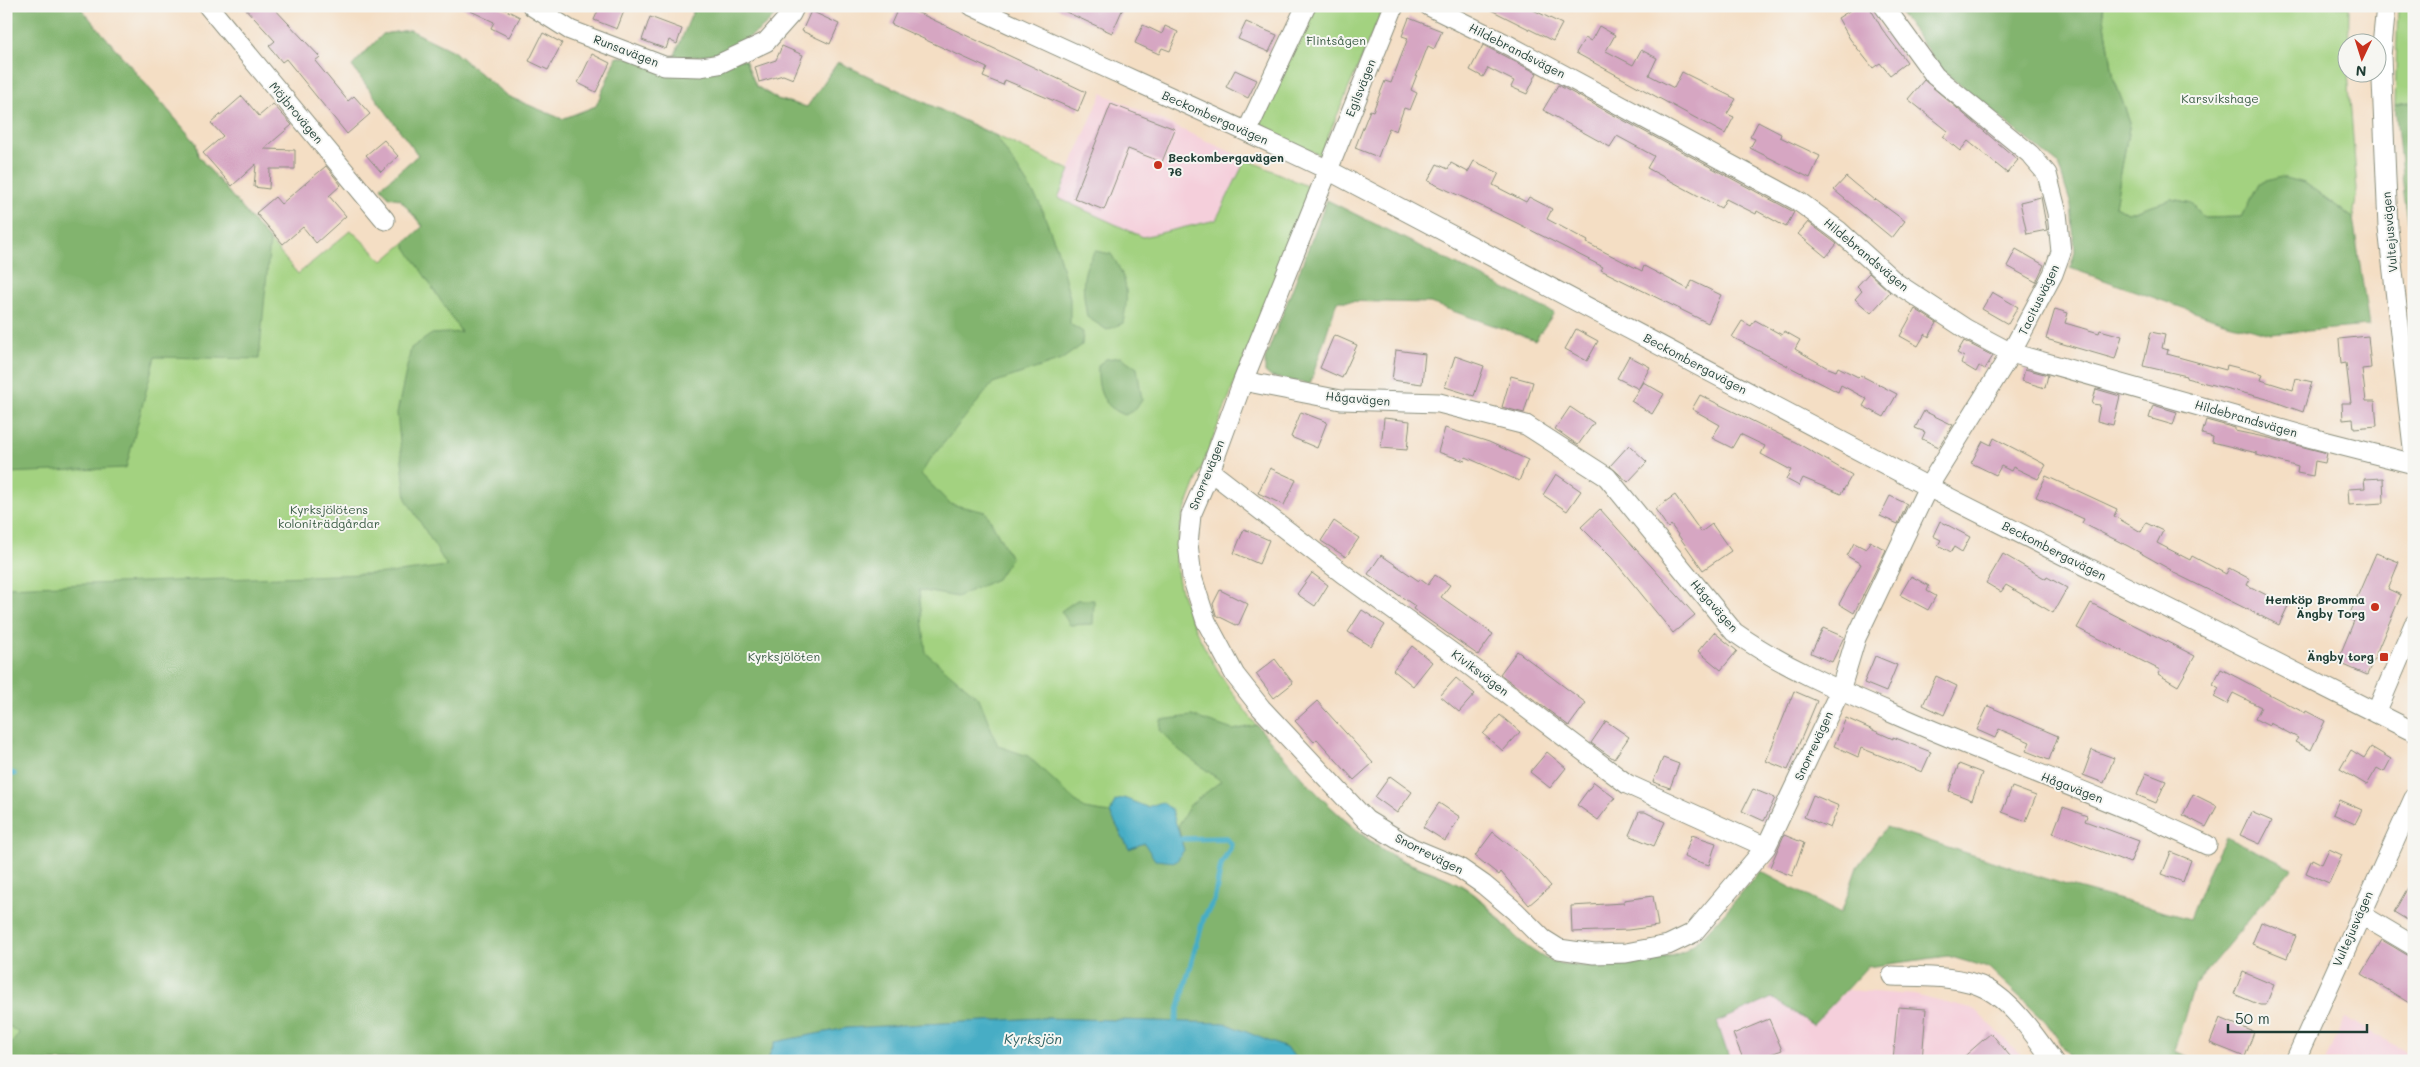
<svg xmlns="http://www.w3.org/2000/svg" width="2420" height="1067" font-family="Mali,sans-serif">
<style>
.built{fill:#f5cfdb}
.green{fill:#a3d280;stroke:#61885a}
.forest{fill:#82b46e;stroke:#507851}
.water{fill:#46adc5;stroke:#32757c}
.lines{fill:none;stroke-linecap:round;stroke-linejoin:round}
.stream{stroke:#46adc5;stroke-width:5.5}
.building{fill:#d6a6c2}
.street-casing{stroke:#8a8e7c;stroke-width:21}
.street{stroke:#fff;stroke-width:19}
.poi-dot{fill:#c8321e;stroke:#f6f6f2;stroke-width:2}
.labels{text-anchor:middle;stroke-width:4;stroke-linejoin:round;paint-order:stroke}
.park-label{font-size:12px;fill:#395b43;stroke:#f6f6f2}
.street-label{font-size:12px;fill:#1f3d34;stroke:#f6f6f2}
.poi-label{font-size:12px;font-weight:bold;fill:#1f3d34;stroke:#f6f6f2;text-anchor:end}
.water-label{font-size:14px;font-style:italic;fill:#2b5f60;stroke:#f6f6f2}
</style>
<rect width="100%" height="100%" fill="#f6f6f2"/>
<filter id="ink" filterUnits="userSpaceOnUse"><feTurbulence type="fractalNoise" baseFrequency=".02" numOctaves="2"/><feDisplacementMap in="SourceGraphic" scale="10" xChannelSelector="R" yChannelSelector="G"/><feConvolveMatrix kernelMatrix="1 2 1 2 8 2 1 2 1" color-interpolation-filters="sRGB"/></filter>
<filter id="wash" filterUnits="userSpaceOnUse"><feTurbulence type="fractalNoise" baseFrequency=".0096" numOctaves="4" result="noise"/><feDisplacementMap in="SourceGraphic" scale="20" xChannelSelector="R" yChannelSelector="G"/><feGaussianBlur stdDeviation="1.12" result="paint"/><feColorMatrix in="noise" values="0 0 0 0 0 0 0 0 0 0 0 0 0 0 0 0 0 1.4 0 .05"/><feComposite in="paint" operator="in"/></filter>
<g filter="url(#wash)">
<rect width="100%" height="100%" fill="#f4dec4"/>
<path class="built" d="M1102,93L1246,159L1216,220L1143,237L1057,198Z
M1847,990L1914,995L1975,1010L2027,1061H1730L1717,1022L1772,998L1813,1025Z
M2345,1018L2414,1056V1061H2326Z"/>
<path class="green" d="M6,6H79L196,143L198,156L298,274L351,230L383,261L423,227L400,199L389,197L381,187L418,155L352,66L383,34L410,30L453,51L507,96L562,119L596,106L617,57L745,60L756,86L777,99L807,107L838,62L1070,170L1058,198L1143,237L1216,220L1246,159L1311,188L1183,515C1179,533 1175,552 1177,571C1189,662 1308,798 1382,849C1407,866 1438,871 1464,887C1496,906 1514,947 1549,960C1586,974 1647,964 1683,952L1707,1061H6Z
M1314,6H1384L1320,155L1259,127Z
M2102,6H2349L2348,72L2357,190L2353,218L2305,183L2259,184L2241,217L2204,218L2192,203L2171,199L2128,213L2115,206L2130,122L2114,79Z
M2398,6H2414V102L2395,105Z"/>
<path class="forest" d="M6,6H79L196,143L198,156L270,241L259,359L155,357L126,468L6,473Z
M695,6H782C767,30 733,50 705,55C695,57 684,57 674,57Z
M1895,6H2102L2114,79L2130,122L2115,206L2128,213L2171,199L2192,203L2204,218L2241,217L2259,183L2281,177L2305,183L2353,218L2369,326L2271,334L2220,321L2070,268L2075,252L2071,205L2058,164L1944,72Z
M410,30L453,51L507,96L562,119L596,106L617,57L745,60L756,86L777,99L807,107L838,62L996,136L1039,202L1057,248L1070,298V324L1083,332L1082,345L1061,360L993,383L929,461L921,474L950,504L986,512L1011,558L997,579L957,597L919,590L926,653L979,698L998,746L1028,756L1084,809L1110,813L1129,849L1144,843L1184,850L1178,826L1190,805L1221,781L1179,750L1160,730L1161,720L1192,716L1233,730L1257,725C1295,770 1344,829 1396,858C1418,870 1445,874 1465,888C1492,906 1510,938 1538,954C1545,959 1553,962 1562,964C1587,969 1665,965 1685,951C1714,929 1736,898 1760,871L1841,914L1857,867L1886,827L2063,884L2190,919L2211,866L2226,837L2292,868L2194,986L2174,1051L2199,1061H2073L2046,1022L1989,968L1948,956L1867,967L1813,1025L1772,998L1717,1022L1730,1061H1300L1286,1048L1224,1023L1043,1018L847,1028L775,1042L767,1061H6V1052L19,1033L6,1024V587L390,573L447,566L406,499L397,413L411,348L432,334L461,332L404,244L423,226L400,199L389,197L381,187L418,155L352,66L383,34Z
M2414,102V255L2404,195L2395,105Z
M1327,200L1554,313L1535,340L1430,303L1337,301L1310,384L1271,377L1265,372V359Z
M1095,251L1111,254C1128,280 1129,293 1123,323L1107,330L1087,317C1083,291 1079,274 1095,251Z
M1121,357L1137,368L1142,400L1136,409L1125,415C1101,406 1097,389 1098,365L1106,359Z
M1077,600H1094L1093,624L1070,625L1061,611Z"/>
<path class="water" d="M1124,798L1147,807L1162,802L1172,810L1184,850L1176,862L1155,860L1144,843L1129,849L1110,813L1115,801Z
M1043,1018L1224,1023L1286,1048L1300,1061H767L775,1042L847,1028Z"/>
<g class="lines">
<path class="stream" d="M6,771L14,774
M1175,1022L1204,917L1214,901L1221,865L1232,845L1226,838L1182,839"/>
</g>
<g id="blocks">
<path class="building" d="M243,6H272L320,57L315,61L348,101L354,96L370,114L347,134L286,59L282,62L269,46L275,41Z
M460,6H498L520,17L509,37L491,28L494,22Z
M600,6H612L624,11L617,29L594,20Z
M899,6L921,14L1086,92L1078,111L1005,80L1003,85L983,77L987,68L891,24Z
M1053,6H1124L1112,33Z
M1483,6H1525L1562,24L1553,41Z
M1857,6H1869L1882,29L1907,62L1890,75L1880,63L1873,68L1850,39L1838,18Z
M811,11L839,24L830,44L802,31Z
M650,17L682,29L677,44L669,40L666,49L642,40Z
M1409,18L1442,31L1434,49L1428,46L1411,90L1417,93L1410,110L1404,108L1396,131L1389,128L1378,157L1355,148L1370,110L1373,111L1385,81L1391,83L1408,38L1402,36Z
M1246,22L1277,35L1269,52L1238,39Z
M1143,25L1162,34L1165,26L1178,32L1170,51L1162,48L1159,54L1135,43Z
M1599,26L1615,35L1606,51L1633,65L1641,50L1657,58L1649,75L1674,88L1682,72L1736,99L1727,114L1734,117L1725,134L1576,53L1585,38L1591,41Z
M543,33L562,43L548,70L529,61Z
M1483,45L1537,73L1527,94L1511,87L1514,81L1488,68L1483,77L1470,70Z
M782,46L803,55L793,79L783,75L759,82L755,67L776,60Z
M592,54L610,63L596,92L578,83Z
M1235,70L1257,80L1248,98L1226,87Z
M1924,80L2018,160L2007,173L1968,141L1960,151L1943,137L1948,131L1908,99Z
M1558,85L1792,211L1794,212L1786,227L1757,211L1756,214L1726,199L1721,208L1647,168L1654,156L1617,136L1610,147L1543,110Z
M242,96L259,116L273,104L292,125L264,149L295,150V169H270L269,189L254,187L256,164L232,186L203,153L223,136L211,123Z
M1111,104L1175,129L1162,162L1128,149L1104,210L1074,198Z
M1758,122L1781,134L1780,137L1820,156L1810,178L1750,148L1755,139L1750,137Z
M384,140L398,156L381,172L366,155Z
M1474,161L1499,173L1493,185L1526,202L1529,197L1552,209L1547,219L1588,241L1587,243L1642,271L1644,266L1688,289L1692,281L1721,295L1708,323L1601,270L1603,267L1515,222L1428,181L1437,164L1448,169L1451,163L1468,172Z
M326,166L341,185L329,196L346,216L316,243L303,227L283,244L256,213L275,197L281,204Z
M1846,177L1874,200L1875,199L1905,221L1892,238L1834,190Z
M2041,197L2047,230L2027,234L2020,202Z
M1808,222L1837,244L1826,257L1798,234Z
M2016,249L2044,265L2036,282L2007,266Z
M1869,273L1890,292L1871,313L1855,299L1862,291L1857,286Z
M1992,292L2018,307L2008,324L1982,309Z
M1915,309L1937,323L1929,337L1925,334L1918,346L1900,336Z
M2055,309L2068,313L2065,323L2099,333L2100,330L2122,336L2115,359L2046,339Z
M1755,320L1782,335L1784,331L1800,340L1795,349L1826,367L1836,371L1838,367L1858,377L1860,375L1897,394L1884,417L1863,406L1867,399L1841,385L1838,392L1732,337L1742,321L1751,326Z
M1576,329L1598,341L1587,361L1565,349Z
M2151,332L2165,335L2162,348L2168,350L2167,354L2226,370L2227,365L2263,374L2261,380L2293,390L2296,378L2312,382L2303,412L2267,399L2186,378L2187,376L2143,366Z
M1334,335L1357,345L1342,378L1320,368Z
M2368,336L2371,368L2362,369L2366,401H2375L2377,426L2354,428L2353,419L2343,420L2342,403H2351L2346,363L2341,364L2339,339Z
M1964,341L1993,356L1985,369L1979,366L1976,372L1961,363L1964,357L1957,353Z
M1396,350L1425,354L1422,384L1392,380Z
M1455,356L1484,366L1474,396L1445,387Z
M1629,356L1650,367L1639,388L1643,382L1664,394L1652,414L1631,401L1639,389L1617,378Z
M2025,369L2048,375L2045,388L2022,381Z
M1511,376L1533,382L1524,413L1502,407Z
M2096,389L2120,396L2113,425L2097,421L2100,405L2092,404Z
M1700,395L1797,443L1852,475L1841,494L1803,478L1799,486L1786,479L1791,470L1761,454L1765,446L1740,434L1732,448L1712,438L1720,425L1692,409Z
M2153,405L2177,412L2173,425L2149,418Z
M1570,407L1594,423L1578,445L1555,429Z
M1924,411L1953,425L1939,447L1922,439L1925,432L1915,428Z
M1301,412L1327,422L1317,448L1291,437Z
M1384,418L1410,421L1407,450L1381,448Z
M2206,420L2235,428V431L2269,438L2327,453L2325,463L2315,461L2313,476L2297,473L2298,467L2257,455V453L2212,442L2213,437L2202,434Z
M1445,428L1489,442L1528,460L1519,481L1466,457L1465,461L1438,452Z
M1994,438L2046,465L2038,479L2013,467L2011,471L2001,466L1996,475L1971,463L1983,441L1991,445Z
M1629,445L1647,462L1628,482L1610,466Z
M1270,468L1296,480L1284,505L1258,493Z
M1556,474L1581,491L1567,511L1543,495Z
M2046,476L2117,509L2114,516L2141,532L2146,523L2163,531L2157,543L2190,560L2192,556L2226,574L2229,568L2250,579L2247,585L2288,606L2279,625L2170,571L2171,570L2128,546L2082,523L2084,519L2036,497Z
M2383,478L2384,503L2349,505L2348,489L2365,488L2364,479Z
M1675,495L1701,532L1712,524L1731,551L1703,570L1671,525L1668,528L1655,509Z
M1890,496L1907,504L1898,524L1880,516Z
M1600,509L1695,615L1673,633L1612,558L1581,527Z
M1334,521L1359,538L1346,557L1321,541Z
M1940,521L1970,537L1962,552L1954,547L1951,552L1938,545L1941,540L1933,536Z
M1244,529L1269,540L1259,564L1234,553Z
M1870,541L1886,550L1854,613L1839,604L1861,564L1847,556L1854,543L1866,549Z
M2376,553L2399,562L2388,589L2401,595L2367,675L2337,662L2354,621L2348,618Z
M2003,554L2046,579L2047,577L2067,588L2053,613L2006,585L2001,592L1986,583Z
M1381,555L1419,581L1420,579L1428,585L1435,575L1450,585L1441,597L1493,634L1478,655L1413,609L1415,606L1368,574Z
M1312,573L1328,585L1315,606L1297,594Z
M1911,576L1929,586L1927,591L1936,596L1928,610L1900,595Z
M1220,590L1248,604L1238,626L1216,615L1213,604Z
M2091,603L2195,656L2178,686L2158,674L2160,670L2077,628Z
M1362,610L1385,625L1371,646L1348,632Z
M1823,628L1844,637L1832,662L1811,653Z
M1714,632L1737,651L1721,670L1698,651Z
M1412,646L1432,662L1413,686L1393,670Z
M1517,651L1586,703L1569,726L1500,674Z
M1875,656L1897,665L1886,692L1864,683Z
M1275,659L1293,683L1274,698L1256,674Z
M2221,669L2305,713L2306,711L2325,721L2311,750L2295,742L2298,738L2270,723L2269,726L2255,719L2261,707L2233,693L2227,704L2214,697L2219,688L2213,684Z
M1936,676L1957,686L1944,715L1923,705Z
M1456,678L1475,694L1459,712L1440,696Z
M1794,691L1817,701L1788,770L1766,761Z
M1317,701L1373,763L1354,780L1317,739L1314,742L1295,721Z
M1988,706L2058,736L2049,760L2026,751L2030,742L1999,729L1995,738L1977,730Z
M1500,715L1520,732L1503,751L1483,734Z
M1846,718L1893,739V737L1931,752L1922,772L1861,748L1858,757L1834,746Z
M1606,721L1629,737L1614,759L1591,743Z
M2371,747L2391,759L2384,772L2377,768L2367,785L2340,769L2351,750L2364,758Z
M2092,750L2114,758L2104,783L2083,775Z
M1547,752L1566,768L1550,788L1530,772Z
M1663,758L1679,764L1670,788L1653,782Z
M1959,764L1982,773L1972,800L1949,791Z
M2146,773L2166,781L2156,803L2137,795Z
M1390,776L1412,792L1397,813L1375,797Z
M1594,782L1615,798L1598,820L1577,805Z
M2012,787L2036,796L2026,821L2002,812Z
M1753,789L1775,798L1764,821L1742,811Z
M2193,794L2217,806L2206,827L2183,815Z
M1813,795L1839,806L1830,828L1804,817Z
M2339,800L2362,810L2355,824L2333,814Z
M1439,803L1460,817L1445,841L1423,827Z
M2063,807L2087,816L2085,821L2139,841L2130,863L2053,833Z
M1639,812H1645L1665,822L1654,846L1629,835Z
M2251,812L2272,821L2260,844L2240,835Z
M1493,832L1527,859L1551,886L1529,905L1501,872L1499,875L1475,856Z
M1692,835L1716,843L1709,865L1684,857Z
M1784,835L1804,843L1792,876L1770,867Z
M2329,849L2342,855L2329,883L2306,873L2312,859L2322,864Z
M2171,852L2191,860L2183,882L2162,874Z
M2414,877V924L2394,912Z
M1653,896L1658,926L1628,930L1572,932L1571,906L1624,903V900Z
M2261,922L2296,936L2287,958L2252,944Z
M2382,940L2414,959V1006L2362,974Z
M2243,972L2274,985L2266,1005H2260L2234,994Z
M1898,1007L1926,1009L1922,1061H1893Z
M2220,1018L2254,1032L2245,1057L2210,1043Z
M1769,1019L1782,1050L1771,1054L1774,1061H1744L1733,1034Z
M1991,1033L2014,1061H1959Z"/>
</g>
</g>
<g filter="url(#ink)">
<use href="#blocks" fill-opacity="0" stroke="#8a8e7c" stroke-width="1"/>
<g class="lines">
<g class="street-casing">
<path id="street" d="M208,6L385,220
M532,6L570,30L664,66L701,67L719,64L766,42L791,14L795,6
M972,6C1090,62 1210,113 1328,170L1928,487L2414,732
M1394,6L1243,381L1210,471L1191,515L1188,544L1192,577L1206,621L1235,675L1261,708L1366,820L1412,848L1458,867L1484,885L1515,911L1543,939L1559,949L1594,954L1626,953L1668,945L1693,933L1766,847L1840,691L1856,638L1928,487L2011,353L2053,274L2061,252L2057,213L2047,174L2030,154L1935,76L1884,6
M1429,6L1510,46L1798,201L1839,231L1896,283L1966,329L2011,353L2312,438L2414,464
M2386,6L2381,56L2388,228L2414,456
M1247,131L1306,6
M1243,381L1341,400L1439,403L1526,425L1607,477L1734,632C1782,666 1838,690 1892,713C1996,759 2104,796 2207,845
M1210,471L1342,573L1469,665L1627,784L1766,847
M2376,713L2414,624
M2360,914L2414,946
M1892,976C1920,977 1962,975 1987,989C2014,1004 2035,1036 2053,1061
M2295,1061L2414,798"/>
</g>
<use href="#street" class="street"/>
</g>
</g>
<g class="poi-dot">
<circle cx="1158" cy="165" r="5"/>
<circle cx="2375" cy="607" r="5"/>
<rect x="2379" y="652" width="10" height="10" rx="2.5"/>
</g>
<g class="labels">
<g class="park-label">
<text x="1336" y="45">Flintsågen</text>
<text x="2220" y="103">Karsvikshage</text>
<text x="329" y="514">Kyrksjölötens<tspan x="329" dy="14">koloniträdgårdar</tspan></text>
<text x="784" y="661">Kyrksjölöten</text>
</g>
<g class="street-label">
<text transform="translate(626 51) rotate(21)" y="4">Runsavägen</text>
<text transform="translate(1517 51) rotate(27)" y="4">Hildebrandsvägen</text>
<text transform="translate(1361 88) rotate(-68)" y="4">Egilsvägen</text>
<text transform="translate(296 113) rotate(50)" y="4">Möjbrovägen</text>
<text transform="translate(1215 118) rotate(24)" y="4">Beckombergavägen</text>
<text transform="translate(2390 232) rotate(-95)" y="4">Vultejusvägen</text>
<text transform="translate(1866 255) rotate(40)" y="4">Hildebrandsvägen</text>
<text transform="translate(2039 300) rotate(-64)" y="4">Tacitusvägen</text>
<text transform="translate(1695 364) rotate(28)" y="4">Beckombergavägen</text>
<text transform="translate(1358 399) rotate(5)" y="4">Hågavägen</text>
<text transform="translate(2246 419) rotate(16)" y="4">Hildebrandsvägen</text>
<text transform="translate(1207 475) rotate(-68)" y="4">Snorrevägen</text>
<text transform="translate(2054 551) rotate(27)" y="4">Beckombergavägen</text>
<text transform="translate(1714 606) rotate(49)" y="4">Hågavägen</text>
<text transform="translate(1480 673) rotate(37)" y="4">Kiviksvägen</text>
<text transform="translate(1814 746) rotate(-65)" y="4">Snorrevägen</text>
<text transform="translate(2072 788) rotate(21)" y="4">Hågavägen</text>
<text transform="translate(1429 854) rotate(27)" y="4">Snorrevägen</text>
<text transform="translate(2353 929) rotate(-66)" y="4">Vultejusvägen</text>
</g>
<g class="poi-label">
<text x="1168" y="162" text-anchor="start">Beckombergavägen<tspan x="1168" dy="14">76</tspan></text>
<text x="2365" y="604">Hemköp Bromma<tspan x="2365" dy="14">Ängby Torg</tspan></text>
<text x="2374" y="661">Ängby torg</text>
</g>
<g class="water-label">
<text x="1033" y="1044">Kyrksjön</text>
</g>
</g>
<rect width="2420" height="1067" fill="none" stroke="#f6f6f2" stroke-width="25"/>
<g transform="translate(2362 58) rotate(184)"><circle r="24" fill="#f6f6f2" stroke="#a0aca6"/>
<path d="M0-4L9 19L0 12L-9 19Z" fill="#c8321e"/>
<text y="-8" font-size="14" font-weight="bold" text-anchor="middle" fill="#1f3d34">N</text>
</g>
<path d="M2228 1024v8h139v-8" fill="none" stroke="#1f3d34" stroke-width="2.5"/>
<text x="2235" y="1024" font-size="15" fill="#1f3d34" stroke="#f6f6f2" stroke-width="4" paint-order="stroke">50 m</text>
</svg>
